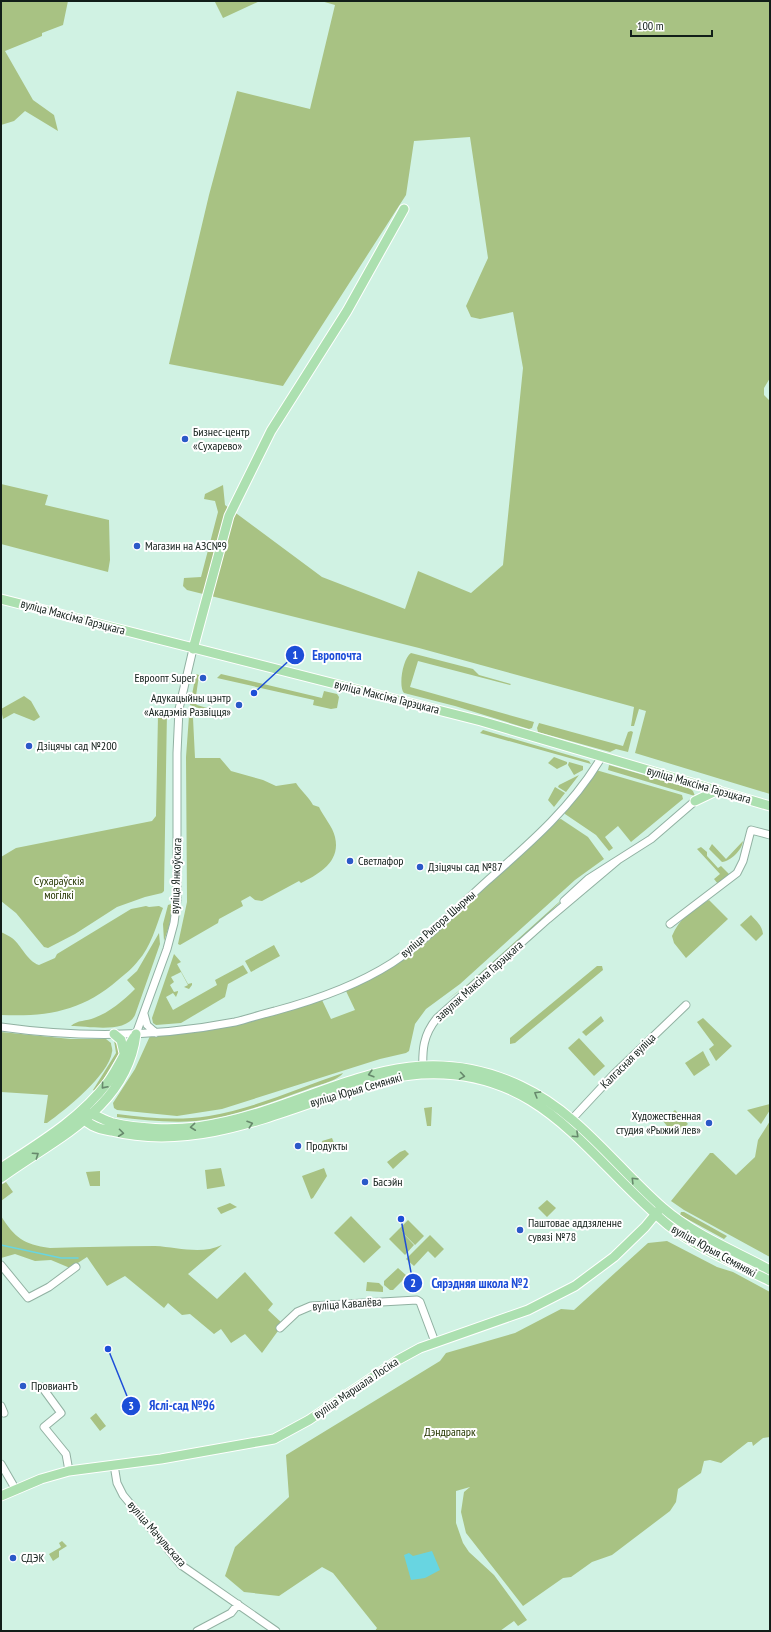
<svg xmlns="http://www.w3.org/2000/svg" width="771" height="1632" font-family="'PT Sans Narrow',sans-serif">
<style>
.green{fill:#a8c283}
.water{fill:#68d5e1}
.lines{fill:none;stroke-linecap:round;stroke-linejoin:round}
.stream{stroke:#68d5e1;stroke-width:1.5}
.minor-casing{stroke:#91b1a2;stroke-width:9}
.major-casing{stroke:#fff;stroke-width:11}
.minor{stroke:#fff;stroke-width:7}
.major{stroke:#ace0b0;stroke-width:9}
.oneway{stroke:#67896c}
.poi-dot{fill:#2b59c8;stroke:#fff;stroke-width:1.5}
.labels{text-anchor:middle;stroke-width:4;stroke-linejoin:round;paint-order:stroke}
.poi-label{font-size:12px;fill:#121e19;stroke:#fff;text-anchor:start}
.street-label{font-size:12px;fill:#121e19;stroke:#fff}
.park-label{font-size:12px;fill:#253600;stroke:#fff}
.leader{fill:none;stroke:#1d4ed8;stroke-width:1.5}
.callout-dot{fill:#1d4ed8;stroke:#fff;stroke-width:1.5}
.mark-label{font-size:12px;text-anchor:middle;font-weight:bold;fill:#fff}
.callout-label{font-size:13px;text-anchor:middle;font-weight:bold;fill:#1d4ed8;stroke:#fff;stroke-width:4;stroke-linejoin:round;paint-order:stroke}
</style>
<rect width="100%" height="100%" fill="#d0f2e3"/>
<path class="green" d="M1,1H68L63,25L42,33V36L5,51L33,100L54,115L58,131L25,111L14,121L1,125Z
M210,1H260L223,18L215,2Z
M321,1H770V378L764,388V395L770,401V794L635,753L646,711L639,709L634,726H631L634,707L419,648L187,590L183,586L184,578L201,577L218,512L215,501L204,499L205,494L223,485L225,505L322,577L405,609L418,571L471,593L503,565L523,368L513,312L480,319L471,317L466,306L488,258L470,137L414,141L406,195L283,386L169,364L209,195L237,91L310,109L335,5Z
M1,484L48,495L45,505L109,520L110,560L108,572L1,544Z
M411,653L473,669L479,675L511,684L510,685L418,661L410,687L534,722L532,728L529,729L455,706L404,693C398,686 403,658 411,653Z
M196,674L199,675L195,703L197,705L207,708L204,710L190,705Z
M221,674L322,698L324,691L337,694L339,697L337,708L331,709L313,705L314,700L217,678Z
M24,696L31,701L40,717L34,721L14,713L3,719L1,709Z
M161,711H167L164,891L162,893L145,897L117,907L75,934L48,948L44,947L16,913L1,901V857L16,848L152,821L156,816L158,715Z
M189,716L193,718L195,758H220L231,771L263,780L276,786L296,783C302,792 308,796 313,805L319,807C323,816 333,827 335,837C341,862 319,874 301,883L299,881L262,901L255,900L250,896L241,901L243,906L219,919L218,923L180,945L178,944L187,902L186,757Z
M539,723L623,746L628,732L631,731L633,732L628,752L616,749L610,752L538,732L537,728Z
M483,730L589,761L591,764L480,733Z
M554,757L567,762V764L557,769L548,763Z
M569,762L583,766V770L574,775L568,765Z
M609,765L689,788L693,791L695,796L608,770Z
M596,770L682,795L683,799L631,842L618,826L605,837L613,848L609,851L596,835L565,814V811Z
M579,775L566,792L558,787L559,785Z
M555,787L565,793L554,807L548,800Z
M561,819L588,837L604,859L575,880L460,984L426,1009L415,1024L409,1051L406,1053L380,1059L222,1109L177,1116L117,1110L114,1108L113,1103L135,1069L150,1036L186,1032L322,1000L331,1019L355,1010L346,991L392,966L557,820Z
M743,841C742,850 731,861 722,862L709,849L712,844L726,859Z
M701,847L707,852V856L718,868L721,866L729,874L718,884L714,879L720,874L697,849Z
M568,894L537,925L469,984L445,1001L468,984Z
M709,900L728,919L686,958L674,943L672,936C679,919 692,909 709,900Z
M171,904L173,907L169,926L164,941L163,924L168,905Z
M146,906L149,907L159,906L163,908C156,926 151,947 138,961C133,968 125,974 118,980C82,1011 48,1017 1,1015V932C5,934 9,936 12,938C22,946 27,961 39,965L55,958L57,954L131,909Z
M751,915C756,921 762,925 763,934L756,941L740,925Z
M159,933L160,944L135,1015C126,1034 89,1026 71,1026C77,1020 87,1021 94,1018C110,1012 123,1001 135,989L127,980L137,971Z
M274,945L280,956L251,972L245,961Z
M174,954L181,962L177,964L188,984L192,983V985L189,989L184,987L188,985L181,972L171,977L174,982L170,985L174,992L178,991V992L176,997L173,993L166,997L173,1010L217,985L215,980L243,965L248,973L228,984L225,997L181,1023L156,1025L153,1023L152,1018Z
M597,966H602L603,970L515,1043L510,1044V1038Z
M601,1016L604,1021L586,1036L582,1032Z
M703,1018L732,1046L716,1061L709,1049L714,1045L697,1022Z
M1,1032L71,1039H106L111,1043C111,1046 113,1049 112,1052C109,1075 65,1110 47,1123H44L48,1095L1,1092Z
M579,1038L605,1066L594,1076L568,1048Z
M114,1040L119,1047V1053L96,1092L93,1090L116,1053Z
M703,1051L710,1065L694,1076L685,1063Z
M343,1073C338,1081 317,1085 308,1089C272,1102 234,1117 196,1121C170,1123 143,1120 117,1117V1114C148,1118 178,1121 209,1116C255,1108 299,1088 343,1073Z
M770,1104V1110L761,1124L747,1110Z
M432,1107L431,1126H427L424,1108Z
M675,1110L688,1124L675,1136L663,1121Z
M770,1121V1257L684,1210L671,1201L710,1153H713L736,1175L755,1157L758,1140Z
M332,1138L336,1148L326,1152L322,1141Z
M405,1150L409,1154L393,1169L387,1162L400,1152Z
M221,1168L225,1186L207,1189L205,1170Z
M324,1168L327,1176L313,1198L311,1199L302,1176Z
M100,1171V1186H90L86,1172Z
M6,1182L13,1192L1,1201V1185Z
M547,1200L556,1208L547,1217L538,1208Z
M230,1203L237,1207L221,1214L217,1208Z
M681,1212H684L727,1236L724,1239L680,1215Z
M1,1216C15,1238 23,1244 50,1248C85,1247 120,1246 155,1246C177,1247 201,1255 222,1245L188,1274L217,1299L245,1272L273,1304L268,1310L283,1324L262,1353L245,1334L231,1343L221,1329L214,1334L190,1314L182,1315L168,1303L164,1308L125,1276L107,1286L87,1257L70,1268L51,1260L35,1261L15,1254L1,1258Z
M351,1216L381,1247L364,1263L334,1233Z
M408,1220L424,1236L415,1245L399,1229Z
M399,1229L414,1245L405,1255L389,1239Z
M430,1235L444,1249L435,1258L423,1246L428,1251L414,1266L406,1259Z
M667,1241L717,1267L733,1272L770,1292V1437L763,1438L753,1446L752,1442H748L721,1463L710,1460L704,1461L701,1473L678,1489L676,1502L670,1511L612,1555L592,1562L571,1577L563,1578L523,1606L466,1533L461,1512L464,1492L470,1487L456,1491V1523L463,1543L469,1552L494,1575L527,1620L518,1626L514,1621L500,1631H375L377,1628L333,1573L322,1567L279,1596L244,1592L225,1576L235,1547L289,1497L286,1455L440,1361L446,1353L515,1333L561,1309L574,1310L648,1243Z
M398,1268L407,1276L393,1290H390L384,1285V1281Z
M367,1282L379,1283L383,1287V1292L366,1291Z
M96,1413L106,1426L100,1431L90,1418Z
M62,1541L67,1546L59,1551V1557L53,1561L49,1554L61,1547L59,1543Z"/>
<path class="water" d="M432,1551L440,1570L425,1578L411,1580L404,1555L409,1553L413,1556Z"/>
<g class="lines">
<path class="stream" d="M1,1245L61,1258H78"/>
<g class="minor-casing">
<path id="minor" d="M564,901L588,879L651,839L695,801
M670,924L737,873L743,861L751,830L770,835
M144,1014L147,1025L156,1033
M1,1027C79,1038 158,1037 235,1022C248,1019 262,1014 275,1011C316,1000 356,986 392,963C427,940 456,909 487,881C529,844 572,807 601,758
M136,1034L167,949L174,923L177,900V753L179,709L193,649
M423,1072C422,1050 423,1035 437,1018L548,919L618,860
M572,1119L614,1074L686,1005
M1,1265L28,1298L49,1287L76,1267
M280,1328L297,1312L311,1306L417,1300L420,1302L435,1342
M42,1387L61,1413L44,1427L66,1454L69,1471
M1,1406L4,1413
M1,1464L16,1490
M114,1465L117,1483L123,1495L181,1565L276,1631
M197,1631L231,1613L238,1604"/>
</g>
<g class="major-casing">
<path id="major" d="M1,599L481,721L770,806
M193,649L229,516L271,431L347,311L404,209
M695,801L718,790
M114,1034L121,1040L124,1053
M1,1168C39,1143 80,1119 108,1082C118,1068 125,1052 134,1037
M1,1178C54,1139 127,1109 136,1034
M770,1270C735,1251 694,1235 663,1208C616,1167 579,1113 521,1086C398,1028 314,1111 197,1127C171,1130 139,1129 113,1123C102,1120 92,1112 81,1111C83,1125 99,1129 111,1131C188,1150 261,1120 334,1095C362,1086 391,1076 421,1074C543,1067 587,1158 668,1225C695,1247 738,1265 770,1281
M1,1496L41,1479L69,1471L161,1459L274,1439L309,1420L398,1360L420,1348L528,1310L575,1286L614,1257L645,1227L659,1210"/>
</g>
<use href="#minor" class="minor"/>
<use href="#major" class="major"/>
</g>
<defs><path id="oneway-chevron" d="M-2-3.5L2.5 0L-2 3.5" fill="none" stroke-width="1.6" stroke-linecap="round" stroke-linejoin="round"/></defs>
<g class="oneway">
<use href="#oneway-chevron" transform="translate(371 1074) rotate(164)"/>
<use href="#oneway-chevron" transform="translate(462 1076) rotate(9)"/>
<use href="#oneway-chevron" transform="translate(104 1086) rotate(131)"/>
<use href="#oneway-chevron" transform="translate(537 1094) rotate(-149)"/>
<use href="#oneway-chevron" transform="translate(250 1124) rotate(-18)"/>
<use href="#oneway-chevron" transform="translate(193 1127) rotate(174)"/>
<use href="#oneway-chevron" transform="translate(121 1133) rotate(7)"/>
<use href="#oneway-chevron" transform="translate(576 1135) rotate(43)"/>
<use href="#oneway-chevron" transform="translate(36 1155) rotate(-34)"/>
<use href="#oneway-chevron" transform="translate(634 1180) rotate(-135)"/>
</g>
<g class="poi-dot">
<circle cx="185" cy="439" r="4"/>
<circle cx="137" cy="546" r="4"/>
<circle cx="203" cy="678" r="4"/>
<circle cx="239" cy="705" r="4"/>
<circle cx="29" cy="746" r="4"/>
<circle cx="350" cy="861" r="4"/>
<circle cx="420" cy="867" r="4"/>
<circle cx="709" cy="1123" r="4"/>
<circle cx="298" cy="1146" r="4"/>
<circle cx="365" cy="1182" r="4"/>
<circle cx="520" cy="1230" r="4"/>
<circle cx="23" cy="1386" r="4"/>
<circle cx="13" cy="1558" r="4"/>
</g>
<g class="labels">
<g class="poi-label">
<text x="193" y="436">Бизнес-центр<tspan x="193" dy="14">«Сухарево»</tspan></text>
<text x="145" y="550">Магазин на АЗС№9</text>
<text x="195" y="682" text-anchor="end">Евроопт Super</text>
<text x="231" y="702" text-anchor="end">Адукацыйны цэнтр<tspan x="231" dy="14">«Акадэмія Развіцця»</tspan></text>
<text x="37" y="750">Дзіцячы сад №200</text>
<text x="358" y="865">Светлафор</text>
<text x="428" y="871">Дзіцячы сад №87</text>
<text x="701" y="1120" text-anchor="end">Художественная<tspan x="701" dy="14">студия «Рыжий лев»</tspan></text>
<text x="306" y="1150">Продукты</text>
<text x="373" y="1186">Басэйн</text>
<text x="528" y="1227">Паштовае аддзяленне<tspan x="528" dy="14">сувязі №78</tspan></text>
<text x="31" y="1390">ПровиантЪ</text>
<text x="21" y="1562">СДЭК</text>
</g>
<g class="street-label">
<text transform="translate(73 617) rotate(15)" y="4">вуліца Максіма Гарэцкага</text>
<text transform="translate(387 697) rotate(14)" y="4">вуліца Максіма Гарэцкага</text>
<text transform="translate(699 785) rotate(16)" y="4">вуліца Максіма Гарэцкага</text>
<text transform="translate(176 876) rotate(-88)" y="4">вуліца Янкоўскага</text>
<text transform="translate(438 924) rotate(-41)" y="4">вуліца Рыгора Шырмы</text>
<text transform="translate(479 981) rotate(-42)" y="4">завулак Максіма Гарэцкага</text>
<text transform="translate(628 1061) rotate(-45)" y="4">Калгасная вуліца</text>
<text transform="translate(356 1090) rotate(-16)" y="4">вуліца Юрыя Семянякі</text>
<text transform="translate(714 1251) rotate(29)" y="4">вуліца Юрыя Семянякі</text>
<text transform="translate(347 1304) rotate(-4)" y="4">вуліца Кавалёва</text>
<text transform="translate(356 1388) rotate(-34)" y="4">вуліца Маршала Лосіка</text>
<text transform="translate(157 1534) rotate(49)" y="4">вуліца Мачульскага</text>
</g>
<g class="park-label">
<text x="59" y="885">Сухараўскія<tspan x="59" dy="14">могілкі</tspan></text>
<text x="450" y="1436">Дэндрапарк</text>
</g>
</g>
<path class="leader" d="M254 693L295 655M401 1219L413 1283M108 1349L131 1406"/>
<g class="callout-dot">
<circle cx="254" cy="693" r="4"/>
<circle cx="401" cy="1219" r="4"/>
<circle cx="108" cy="1349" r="4"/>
<circle cx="295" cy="655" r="10"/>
<circle cx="413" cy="1283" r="10"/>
<circle cx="131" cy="1406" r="10"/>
</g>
<g class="mark-label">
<text x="295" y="659">1</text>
<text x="413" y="1287">2</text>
<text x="131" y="1410">3</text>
</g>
<g class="callout-label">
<text x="337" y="660">Европочта</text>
<text x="480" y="1288">Сярэдняя школа №2</text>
<text x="182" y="1410">Яслі-сад №96</text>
</g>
<rect width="771" height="1632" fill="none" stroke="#121e19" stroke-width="4"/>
<path d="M631 30v6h81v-6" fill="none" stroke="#121e19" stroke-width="2"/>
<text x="637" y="30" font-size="12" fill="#121e19" stroke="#ffffff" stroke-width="3" paint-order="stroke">100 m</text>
</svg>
